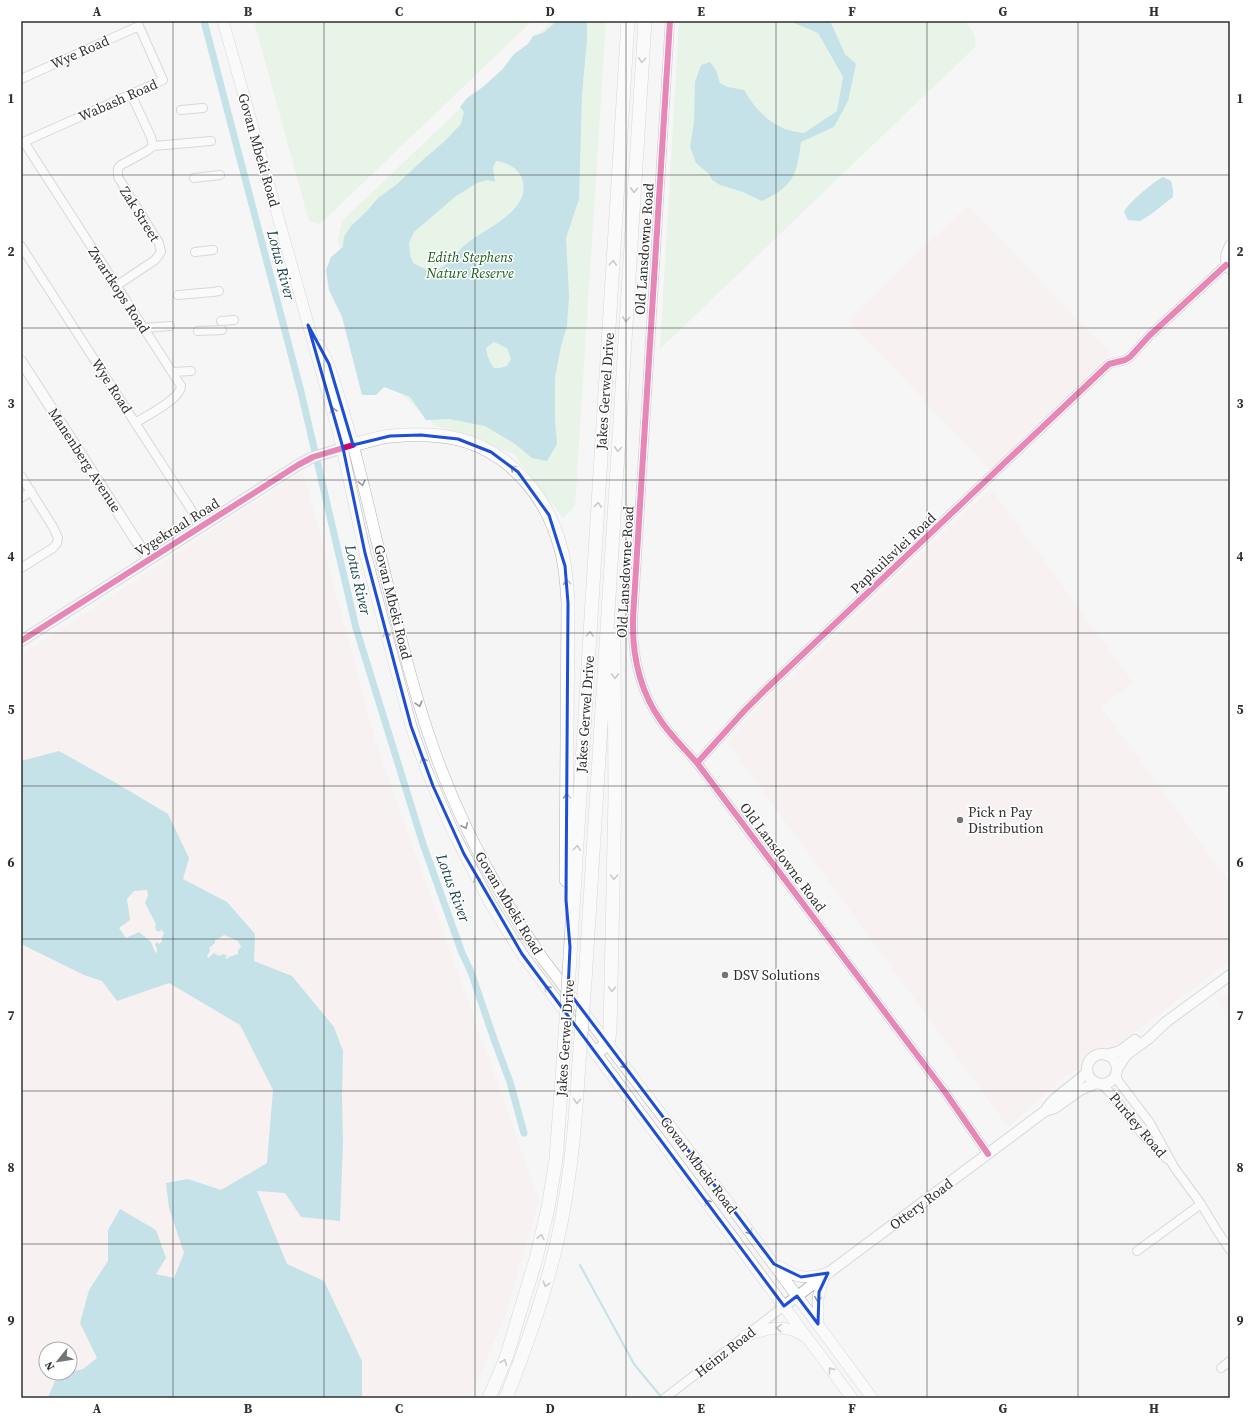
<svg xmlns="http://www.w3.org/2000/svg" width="1251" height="1419" font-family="'Source Serif 4',serif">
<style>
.industrial{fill:#faebeb;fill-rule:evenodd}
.green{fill:#d6f1d4}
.water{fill:#88cad7;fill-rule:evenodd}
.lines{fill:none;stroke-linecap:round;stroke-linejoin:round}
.stream{stroke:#88cad7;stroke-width:2}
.canal{stroke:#88cad7;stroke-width:7}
.minor-casing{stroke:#b4b4b5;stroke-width:10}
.tertiary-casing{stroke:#b4b4b5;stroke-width:12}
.secondary-casing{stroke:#b4b4b5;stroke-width:12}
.trunk-casing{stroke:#b4b4b5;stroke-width:14}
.minor{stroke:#fefefe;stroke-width:8}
.tertiary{stroke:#fefefe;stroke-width:10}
.secondary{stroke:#fefefe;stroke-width:11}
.trunk{stroke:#fefefe;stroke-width:13}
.trunk-bridge-casing{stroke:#b4b4b5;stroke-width:14;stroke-linecap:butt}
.trunk-bridge{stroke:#fefefe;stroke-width:13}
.cycleway-casing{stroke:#fff;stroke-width:8}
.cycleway{stroke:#d6006c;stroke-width:6}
.oneway{stroke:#979798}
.marked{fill:none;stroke:#1d4ed8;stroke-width:3;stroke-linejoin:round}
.grid{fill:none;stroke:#303031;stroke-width:1;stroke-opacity:0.55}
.poi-dot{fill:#757576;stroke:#fff;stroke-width:1.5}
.labels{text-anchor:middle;stroke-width:3;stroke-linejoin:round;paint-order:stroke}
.street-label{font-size:14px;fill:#303031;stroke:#fff}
.park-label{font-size:14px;font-style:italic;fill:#175c17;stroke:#fff}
.poi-label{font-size:14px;fill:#303031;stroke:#fff;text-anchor:start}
.water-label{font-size:15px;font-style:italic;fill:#18444c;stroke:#fff}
.neatline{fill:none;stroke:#303031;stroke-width:1.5}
.grid-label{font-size:13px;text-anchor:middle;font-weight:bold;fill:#303031}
</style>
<rect width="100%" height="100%" fill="#f5f5f6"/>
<path class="industrial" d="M968,205L1112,355L992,471L848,321Z
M303,471L376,744L539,1200L505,1316L470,1398H21V655ZM46,1349H70V1373H46Z
M991,488L1133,683L1101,707L1230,883V961L1126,1039L1065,1077L1008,1127L728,743L752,714Z
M1230,991V1025L1218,1000Z"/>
<path class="green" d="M254,21H532L320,224L309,221Z
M552,21H606L575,506L563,518L514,454L436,426L376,370L338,240L342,221Z
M679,21H789L818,33L843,78L837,111L804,133C798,132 791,131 785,129C767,122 754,107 744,90L728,87L720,83L716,70L694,122L690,147L696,163L709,174L712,180L720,185L743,192L799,161L801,142L834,127L856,64L845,54L831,23L832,21H964L973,31L976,46L660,349Z"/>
<path class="water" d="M557,21H587V39L582,94L579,199L566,238L569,296L567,326L561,346L555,377V421L557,444L547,461L532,458L515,444L485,426L449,419L426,420L410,397L384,387L376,395H362L342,317L329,290L326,270L331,257L343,247L344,237L351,226L366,212L378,198L396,185L426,157L445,141L461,124L464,112L460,107L467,98L483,87L502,70L514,54L528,44L533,36L543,33ZM496,161C506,162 516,167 521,176C536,209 485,228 466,244C456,252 449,266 436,270C429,272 419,266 413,263L410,255L409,243L414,232L456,196L477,183L488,180L495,182L493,167ZM494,342L507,348L511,359L507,366L500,368H494C489,361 487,356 486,348Z
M789,21H832L831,23L845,54L856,64L848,101L834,127L801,142C797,176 793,186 762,201L743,192L720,185L712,180L709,174L696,163L690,147L694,122L695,82L701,65L710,62L716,70L720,83L728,87L744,90C754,107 767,122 785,129C791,131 798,132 804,133L837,111L843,77L818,33Z
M1163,177L1171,181L1173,190V197L1150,215L1140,221L1128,220L1124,212C1128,203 1153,182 1163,177Z
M59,751L116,783L168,814L189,858L183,879L227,902L255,934L254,961L292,976L334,1027L343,1051L342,1096L343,1143L340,1221L301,1217L285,1193L257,1191L287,1264L324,1281L362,1361V1398H50L49,1395L58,1374L70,1373V1372L83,1369L97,1358L80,1323L89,1290L108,1261V1230L120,1209L156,1230L166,1258L156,1274L174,1278L184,1253L169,1208L166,1183L188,1179L221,1190L267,1163L273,1090L240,1025L169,983L117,1001L102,981L84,975L21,944V761ZM147,890L148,895L145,903L156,924L155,926L156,930L158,932L162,930L164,933L162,938V941L159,944L157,942L155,944L157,949V953L155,952L151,942L139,932L126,938L119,928L130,920L127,899L134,891ZM224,935L238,941L241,947L238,950V954L229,957L227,959L225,958L227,956L224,954L219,956L214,953L208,958L207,956L210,951L209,948L215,943V940L218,939Z"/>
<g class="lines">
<path class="stream" d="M580,1265L634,1364L662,1398"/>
<path class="canal" d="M204,21L301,392L356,628L423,844L462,953L471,972L495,1042L510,1082L524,1133"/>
<g class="minor-casing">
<path id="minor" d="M670,21L633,618C632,655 639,690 661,721C671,736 685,749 697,763L945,1092L988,1154
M21,79L139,26L163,80L21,143
M181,110L203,108
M24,142L181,386C181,399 146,416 135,423
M153,146L211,141
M194,178L220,175
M1230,244C1225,253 1222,261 1230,270
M21,246L194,514L198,528
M195,252L213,250
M116,286L155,260L161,252L159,243L118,177V168L121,165L147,151L153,146L151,137L131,94
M178,295L213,292L219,291
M221,321L234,320
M144,328L170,326
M198,331L222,330
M173,372L191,371
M21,476L53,527L58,538L57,543L53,548L21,568
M21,498L31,491
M697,763L745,710L765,690L1109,364L1125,360L1130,357L1149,336L1226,265
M1116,1075L1119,1082L1150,1123L1174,1167L1201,1204L1216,1229L1230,1250
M1102,1084L1113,1096L1143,1135L1167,1159
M1137,1251L1201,1204
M1221,1368L1230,1361
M665,1398L784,1306"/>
</g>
<g class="tertiary-casing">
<path id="tertiary" d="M21,361L148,559
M21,641L298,465L313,457L350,446
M1087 1069a15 15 0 1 1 30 0a15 15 0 1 1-30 0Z
M1106,1055L1120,1051L1135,1040
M1117,1069L1126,1055L1148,1039L1166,1022L1230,975
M1047,1108C1057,1093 1076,1085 1087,1072
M784,1306L1045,1111L1055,1108L1080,1090L1096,1083"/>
</g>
<g class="secondary-casing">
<path id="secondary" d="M223,21L339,434L365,553L411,726L426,769L453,832L490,903L522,954L852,1398
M319,345C331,367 336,387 343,410C356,452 366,495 376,538C395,612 411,689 438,761C464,831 500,897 543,959L718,1189L872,1398
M778,1266C797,1278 806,1280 828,1273
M818,1324V1298L824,1275
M745,1336C765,1329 786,1322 805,1337"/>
</g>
<g class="trunk-casing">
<path id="trunk" d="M353,445C365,442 379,437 391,436C413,434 437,434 458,439C511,452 548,498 561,549C566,567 567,585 568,603L566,880
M570,957L628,21
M585,981L645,21
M596,1053L608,1043L610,1032L615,796L614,635
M489,1398L506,1358L536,1259L548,1208L556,1159L565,1036
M506,1398C523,1355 539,1311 551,1266C569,1200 575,1131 579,1062"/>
</g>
<use href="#minor" class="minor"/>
<use href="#tertiary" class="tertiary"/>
<use href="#secondary" class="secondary"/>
<use href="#trunk" class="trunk"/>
<g class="trunk-bridge-casing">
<path id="trunk-bridge" d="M565,1036L570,957
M579,1062L585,981"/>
</g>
<use href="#trunk-bridge" class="trunk-bridge"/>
<g class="cycleway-casing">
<path id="cycleway" d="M670,21L633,618C632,655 639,690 661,721C671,736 685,749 697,763L945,1092L988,1154
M21,641L298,465L313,457L353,445
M697,763L745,710L765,690L1109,364L1125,360L1130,357L1149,336L1226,265"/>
</g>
<use href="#cycleway" class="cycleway"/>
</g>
<defs><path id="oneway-chevron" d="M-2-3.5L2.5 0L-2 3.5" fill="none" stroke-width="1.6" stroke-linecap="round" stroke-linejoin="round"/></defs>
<g class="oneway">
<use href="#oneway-chevron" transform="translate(642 60) rotate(94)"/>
<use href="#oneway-chevron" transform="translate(634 190) rotate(94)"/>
<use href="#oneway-chevron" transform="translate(613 263) rotate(-86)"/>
<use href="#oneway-chevron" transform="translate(626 319) rotate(94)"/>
<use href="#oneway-chevron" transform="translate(333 410) rotate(-106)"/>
<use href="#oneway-chevron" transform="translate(618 449) rotate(94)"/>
<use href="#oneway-chevron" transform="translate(513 468) rotate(-142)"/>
<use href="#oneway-chevron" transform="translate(362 483) rotate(76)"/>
<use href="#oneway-chevron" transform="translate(598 505) rotate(-86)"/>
<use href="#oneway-chevron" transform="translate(567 582) rotate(-96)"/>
<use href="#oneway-chevron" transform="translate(386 634) rotate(-104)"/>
<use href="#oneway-chevron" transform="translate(590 634) rotate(-86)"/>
<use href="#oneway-chevron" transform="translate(615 676) rotate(90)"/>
<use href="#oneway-chevron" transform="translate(419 704) rotate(74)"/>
<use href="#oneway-chevron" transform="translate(423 760) rotate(-110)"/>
<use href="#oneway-chevron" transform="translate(567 796) rotate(-90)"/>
<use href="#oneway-chevron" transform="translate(465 826) rotate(65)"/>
<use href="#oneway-chevron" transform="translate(577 848) rotate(-86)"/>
<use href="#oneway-chevron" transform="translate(614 877) rotate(91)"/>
<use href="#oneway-chevron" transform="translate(476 879) rotate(-119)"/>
<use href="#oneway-chevron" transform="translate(547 988) rotate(-127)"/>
<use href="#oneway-chevron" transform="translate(612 989) rotate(92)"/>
<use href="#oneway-chevron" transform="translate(625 1066) rotate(53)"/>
<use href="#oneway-chevron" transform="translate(577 1101) rotate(93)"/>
<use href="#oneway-chevron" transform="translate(707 1202) rotate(-127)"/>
<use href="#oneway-chevron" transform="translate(750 1232) rotate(53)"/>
<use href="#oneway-chevron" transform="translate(541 1237) rotate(-77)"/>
<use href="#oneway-chevron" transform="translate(546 1284) rotate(107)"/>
<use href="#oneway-chevron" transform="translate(818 1299) rotate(97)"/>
<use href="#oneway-chevron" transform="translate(779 1328) rotate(-176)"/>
<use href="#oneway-chevron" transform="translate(504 1362) rotate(-68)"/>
<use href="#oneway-chevron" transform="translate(831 1370) rotate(-128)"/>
</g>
<path d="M0 0H1251V1419H0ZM308,325L329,364L353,445L390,436L421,435L458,439L491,452L518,472L549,515L565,566L568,603L566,900L570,947L568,991L774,1264L801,1277L828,1273L819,1292L818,1324L797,1296L784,1306L522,954L464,854L433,786L411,726L365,553L343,448Z" fill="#f5f5f6" fill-opacity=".55" fill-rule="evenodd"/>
<path class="marked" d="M308,325L329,364L353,445L390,436L421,435L458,439L491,452L518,472L549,515L565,566L568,603L566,900L570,947L568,991L774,1264L801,1277L828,1273L819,1292L818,1324L797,1296L784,1306L522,954L464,854L433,786L411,726L365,553L343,448Z"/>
<path class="grid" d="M173,21V1398M324,21V1398M475,21V1398M626,21V1398M776,21V1398M927,21V1398M1078,21V1398M21,175H1230M21,328H1230M21,480H1230M21,633H1230M21,786H1230M21,939H1230M21,1091H1230M21,1244H1230"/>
<g class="poi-dot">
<circle cx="960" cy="820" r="4"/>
<circle cx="725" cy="975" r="4"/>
</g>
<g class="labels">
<g class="street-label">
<text transform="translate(80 52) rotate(-24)" y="5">Wye Road</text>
<text transform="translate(118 100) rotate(-24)" y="5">Wabash Road</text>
<text transform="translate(259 150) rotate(74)" y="5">Govan Mbeki Road</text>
<text transform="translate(140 214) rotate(58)" y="5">Zak Street</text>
<text transform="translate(644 249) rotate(-86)" y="5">Old Lansdowne Road</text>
<text transform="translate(119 290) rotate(57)" y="5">Zwartkops Road</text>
<text transform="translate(112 386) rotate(57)" y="5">Wye Road</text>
<text transform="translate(605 391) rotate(-86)" y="5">Jakes Gerwel Drive</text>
<text transform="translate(85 460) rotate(57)" y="5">Manenberg Avenue</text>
<text transform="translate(177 527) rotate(-32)" y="5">Vygekraal Road</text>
<text transform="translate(893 553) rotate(-43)" y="5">Papkuilsvlei Road</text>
<text transform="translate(625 572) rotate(-87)" y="5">Old Lansdowne Road</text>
<text transform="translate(393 602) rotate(76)" y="5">Govan Mbeki Road</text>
<text transform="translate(585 714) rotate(-86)" y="5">Jakes Gerwel Drive</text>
<text transform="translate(783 857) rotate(53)" y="5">Old Lansdowne Road</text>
<text transform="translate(509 903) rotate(59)" y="5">Govan Mbeki Road</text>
<text transform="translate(565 1038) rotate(-86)" y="5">Jakes Gerwel Drive</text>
<text transform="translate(1138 1125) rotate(50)" y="5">Purdey Road</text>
<text transform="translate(699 1165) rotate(53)" y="5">Govan Mbeki Road</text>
<text transform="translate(921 1204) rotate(-37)" y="5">Ottery Road</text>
<text transform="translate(725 1352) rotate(-38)" y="5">Heinz Road</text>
</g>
<g class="park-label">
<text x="470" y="262">Edith Stephens<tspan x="470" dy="16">Nature Reserve</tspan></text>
</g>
<g class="poi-label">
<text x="968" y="817">Pick n Pay<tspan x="968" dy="16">Distribution</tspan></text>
<text x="733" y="980">DSV Solutions</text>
</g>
<g class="water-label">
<text transform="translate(281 265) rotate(75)" y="5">Lotus River</text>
<text transform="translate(358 580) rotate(77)" y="5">Lotus River</text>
<text transform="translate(453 888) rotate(70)" y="5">Lotus River</text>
</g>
</g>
<rect width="1251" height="1419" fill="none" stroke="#ffffff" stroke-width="44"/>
<g transform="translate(58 1361) rotate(240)"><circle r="19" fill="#ffffff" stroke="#acacad"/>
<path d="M0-3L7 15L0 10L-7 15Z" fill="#757576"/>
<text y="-6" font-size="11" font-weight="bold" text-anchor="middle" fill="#303031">N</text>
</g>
<rect x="22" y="22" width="1207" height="1375" class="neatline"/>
<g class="grid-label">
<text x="97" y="16">A</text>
<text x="248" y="16">B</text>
<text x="399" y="16">C</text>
<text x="550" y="16">D</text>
<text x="701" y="16">E</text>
<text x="852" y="16">F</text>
<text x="1003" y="16">G</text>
<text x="1154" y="16">H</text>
<text x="11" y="103">1</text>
<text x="1240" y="103">1</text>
<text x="11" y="256">2</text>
<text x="1240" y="256">2</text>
<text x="11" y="408">3</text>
<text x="1240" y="408">3</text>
<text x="11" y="561">4</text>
<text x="1240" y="561">4</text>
<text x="11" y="714">5</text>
<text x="1240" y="714">5</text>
<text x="11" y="867">6</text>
<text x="1240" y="867">6</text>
<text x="11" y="1020">7</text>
<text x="1240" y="1020">7</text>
<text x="11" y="1172">8</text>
<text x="1240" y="1172">8</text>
<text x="11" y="1325">9</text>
<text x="1240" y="1325">9</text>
<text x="97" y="1413">A</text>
<text x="248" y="1413">B</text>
<text x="399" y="1413">C</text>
<text x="550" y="1413">D</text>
<text x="701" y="1413">E</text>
<text x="852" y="1413">F</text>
<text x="1003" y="1413">G</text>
<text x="1154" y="1413">H</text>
</g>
</svg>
